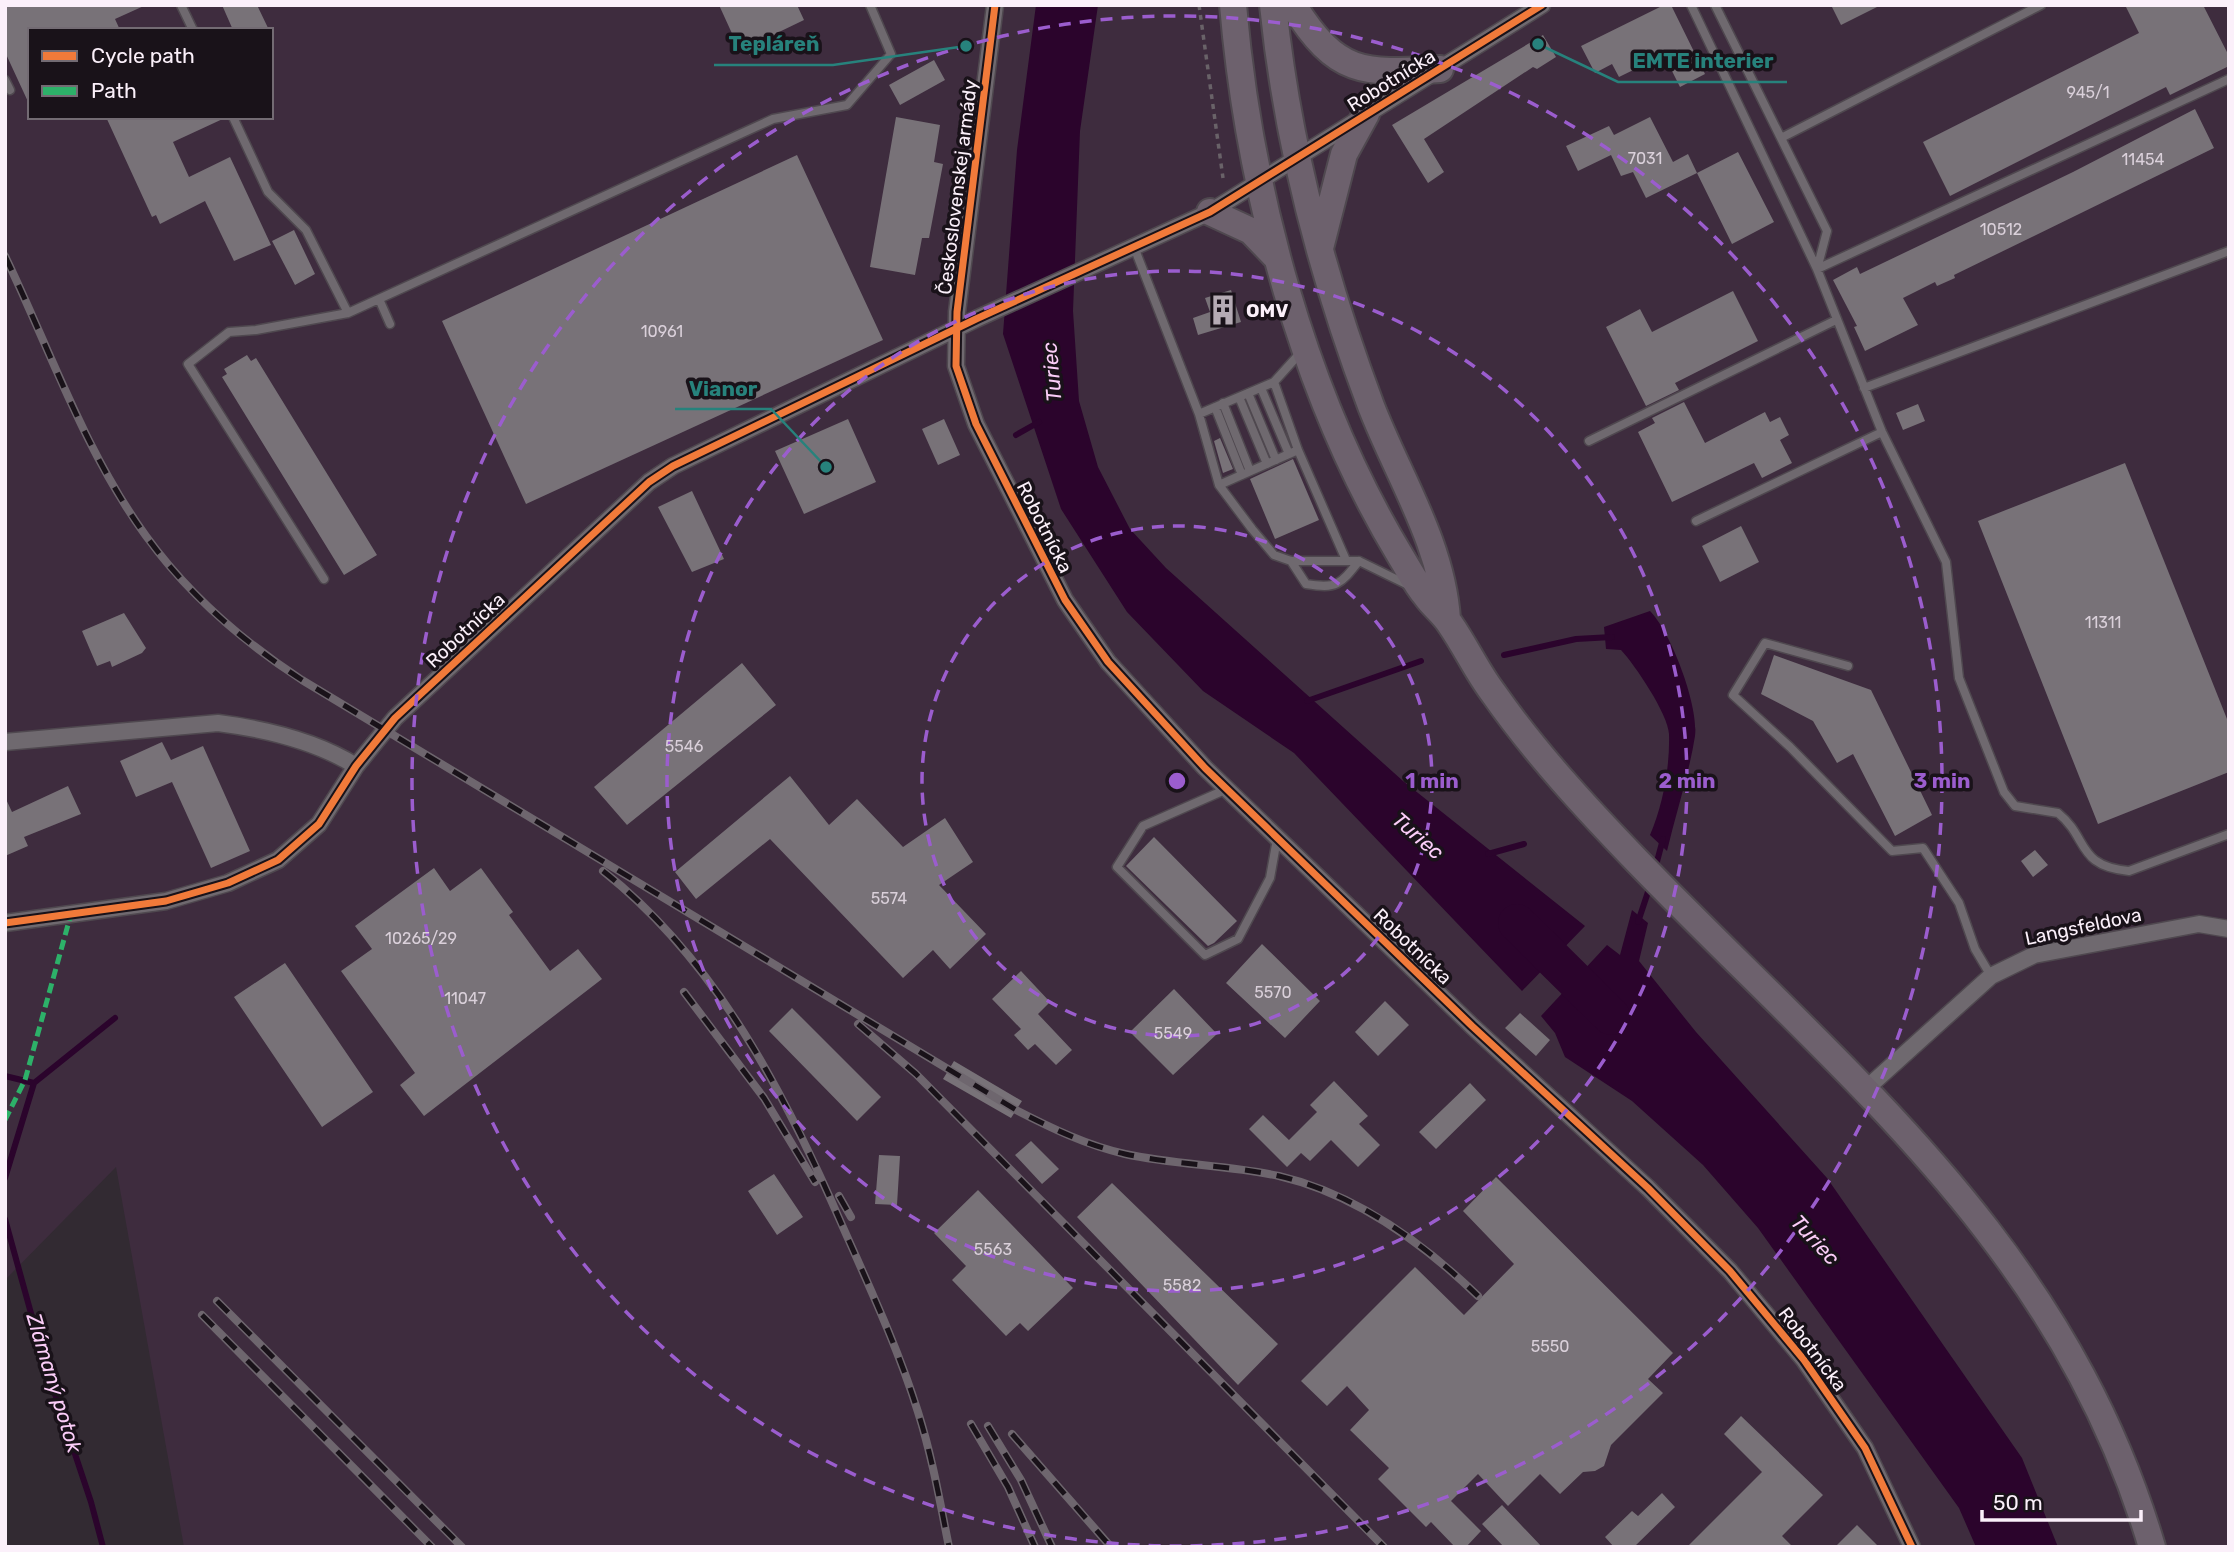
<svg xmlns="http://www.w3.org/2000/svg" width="2234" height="1552" font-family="Rubik,sans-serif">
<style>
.built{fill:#3e2c3e;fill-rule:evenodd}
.water{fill:#2b042c}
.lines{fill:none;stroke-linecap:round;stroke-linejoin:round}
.stream{stroke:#2b042c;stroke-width:6}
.river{stroke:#2b042c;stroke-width:38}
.building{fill:#787278}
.lane-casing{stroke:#4f484f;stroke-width:11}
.street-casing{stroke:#4f484f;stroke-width:19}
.primary-casing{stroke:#4f484f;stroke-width:30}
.path{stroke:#696268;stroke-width:3.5;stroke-dasharray:5 5;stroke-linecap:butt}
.lane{stroke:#6f696f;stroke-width:8}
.street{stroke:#6f696f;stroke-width:16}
.primary{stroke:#6d616d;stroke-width:26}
.rail-casing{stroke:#6e666e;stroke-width:8}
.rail{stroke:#191219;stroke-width:5;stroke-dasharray:16;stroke-linecap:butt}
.quiet{stroke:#2db169;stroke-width:5;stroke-dasharray:10 5;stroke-linecap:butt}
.cycleway-casing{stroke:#191219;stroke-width:11}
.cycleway{stroke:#f17a3a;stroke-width:7}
.ring{fill:none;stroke:#9b5dce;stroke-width:3.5;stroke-dasharray:12 9}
.labels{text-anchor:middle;stroke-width:7;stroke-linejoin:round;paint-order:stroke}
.number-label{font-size:16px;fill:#dad0da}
.street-label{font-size:19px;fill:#fbf0fa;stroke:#191219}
.poi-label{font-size:19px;font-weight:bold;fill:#fbf0fa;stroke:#191219;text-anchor:start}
.water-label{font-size:21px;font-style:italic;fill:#fbcdf8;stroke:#191219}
.centre{fill:#9b5dce;stroke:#191219;stroke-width:3.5}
.ring-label{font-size:21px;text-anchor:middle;font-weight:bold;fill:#9b5dce;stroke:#191219;stroke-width:7;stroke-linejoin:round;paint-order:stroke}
.leader{fill:none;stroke:#27827c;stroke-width:2.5}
.callout-dot{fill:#27827c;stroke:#191219;stroke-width:2.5}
.callout-label{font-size:21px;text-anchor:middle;font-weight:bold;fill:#27827c;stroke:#191219;stroke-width:7;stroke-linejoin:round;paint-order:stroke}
</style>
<rect width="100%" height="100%" fill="#322a32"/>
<path class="built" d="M5,5H2229V1547H184L116,1167L5,1280ZM30,30H271V117H30Z"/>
<path class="water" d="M1036,5H1098L1080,131L1073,311L1079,401L1098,467L1130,529L1166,568L1403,781L1585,926L1522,991L1294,753L1203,691L1127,612L1061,509L1003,334L1017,150Z
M1650,611C1671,632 1699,706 1695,736C1689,774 1676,813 1667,851L1650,835C1663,805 1670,767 1669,734C1668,714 1635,665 1621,650L1606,649L1604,627Z
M1632,910L1648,923L1639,961L1696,1032L1827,1178L2022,1458L2058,1547H1976L1959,1508L1758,1228L1703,1165L1632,1101L1565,1057L1555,1033L1541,1016L1607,945L1620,955Z"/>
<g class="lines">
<path class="stream" d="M1016,435L1039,422
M1504,655L1576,639L1612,637
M1307,701L1421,661
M1488,854L1524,844
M1655,869L1663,839
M1638,922L1650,886
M5,1076L34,1083L115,1018
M5,1178L34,1083
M5,1219L45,1364L91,1502L103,1547"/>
<path class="river" d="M1517,923L1611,1016"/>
</g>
<path class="building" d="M5,5H146L115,19L120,30H30V106L5,52Z
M222,5H257L269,30H233Z
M719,5H797L804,20L777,33L781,43L751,57L746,48L740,51Z
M1664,5H1671L1705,74L1680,87L1664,55L1619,77L1612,64L1595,73L1581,46Z
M1831,5H1881L1841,25Z
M2125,5H2203L2229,56V66L2170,95L2166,87L1950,196L1923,142L2139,33Z
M1543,35L1556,57L1537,69L1533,67L1424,139L1444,172L1428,183L1392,125Z
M934,60L945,80L900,105L889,85Z
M2195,109L2214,148L1954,275L1955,278L1937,286L1935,282L1903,298L1918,325L1865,351L1854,327L1857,326L1833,280L1857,267L1860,274L2073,172Z
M106,117H227L173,142L189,177L230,157L271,245L234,261L205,201L160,224L156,215L152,217Z
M896,117L940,125L934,162L943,164L929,238H922L915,275L870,267Z
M1650,117L1673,162L1688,154L1697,173L1646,198L1633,172L1621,176L1611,155L1578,171L1566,146L1609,126L1614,135Z
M1738,152L1774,222L1732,244L1697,173Z
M797,155L883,340L526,504L442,321Z
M294,230L315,274L295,285L272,241Z
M1231,290L1241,322L1198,335L1193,318L1210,312L1205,298Z
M1733,291L1758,341L1675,383L1679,390L1646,406L1606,327L1640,309L1652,332Z
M247,355L251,361L256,358L377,555L344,575L222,377L227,374L224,369Z
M1684,402L1705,443L1765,412L1770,422L1780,417L1789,435L1780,440L1792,463L1762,478L1754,463L1672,502L1638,432L1655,423L1652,418Z
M1918,404L1925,421L1903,430L1896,413Z
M848,419L876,482L804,514L775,451Z
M944,419L960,455L938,465L922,429Z
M1220,438L1233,469L1223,473L1214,441Z
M1293,459L1319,520L1275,539L1250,479Z
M2125,463L2229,724V772L2098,824L1978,521Z
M692,491L724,559L692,572L658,507Z
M1741,526L1759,562L1720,582L1702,546Z
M124,613L146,648L142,653L112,667L110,661L97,666L82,631Z
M1774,655L1871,690L1932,815L1895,836L1853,754L1837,763L1813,721L1761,694Z
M742,663L776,705L627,825L594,787Z
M162,742L171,760L203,746L250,851L211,868L172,782L136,797L120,761Z
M790,776L829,825L857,799L903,847L945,818L973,862L939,885L986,934L950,969L933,950L903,978L770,839L696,899L675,872Z
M68,786L81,814L24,837L28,846L5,856V797L12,812Z
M1154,837L1237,921L1214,943L1208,946L1126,866Z
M2035,850L2048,865L2033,877L2021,861Z
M434,868L450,891L481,868L513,912L509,915L550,971L578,949L602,979L424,1116L400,1085L415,1073L341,971L372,949L355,926Z
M1262,944L1320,1001L1285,1038L1226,983Z
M285,963L373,1092L322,1127L234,997Z
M1021,971L1050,1002L1038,1014L1072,1050L1056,1065L1035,1044L1028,1050L1014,1035L1021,1029L992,999Z
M1174,989L1217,1034L1173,1075L1130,1032Z
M1385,1001L1409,1025L1378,1056L1355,1032Z
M792,1008L881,1097L857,1121L769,1031Z
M1520,1013L1550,1040L1536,1056L1505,1028Z
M954,1061L1022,1101L1011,1118L943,1079Z
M1334,1081L1368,1116L1359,1124L1380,1145L1358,1167L1331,1140L1310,1161L1301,1153L1287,1167L1249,1129L1263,1115L1289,1140L1317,1112L1310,1105Z
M1470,1083L1486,1100L1436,1149L1419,1132Z
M1031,1141L1059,1169L1042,1184L1015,1155Z
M879,1155L900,1156L897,1205L875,1204Z
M774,1174L803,1217L777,1235L748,1191Z
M1496,1177L1673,1353L1648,1379L1663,1393L1611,1445L1604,1466L1595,1471L1583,1472L1560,1494L1540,1474L1508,1506L1478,1474L1451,1501L1481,1531L1466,1547H1455L1431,1522L1426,1527L1378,1479L1389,1468L1350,1430L1369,1410L1347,1386L1327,1406L1301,1381L1415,1267L1464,1315L1514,1264L1463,1211Z
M1112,1183L1278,1344L1238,1385L1077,1217Z
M978,1190L1073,1288L1028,1331L1020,1323L1006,1336L952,1280L966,1266L934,1233Z
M1741,1416L1823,1495L1782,1536L1793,1547H1687L1762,1472L1724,1434Z
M1662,1493L1675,1507L1634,1547H1614L1605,1537L1632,1511L1638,1516Z
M1502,1505L1542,1547H1504L1482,1524Z
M1857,1525L1879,1547H1835Z"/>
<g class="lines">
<g class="lane-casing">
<path id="lane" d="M181,5L193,30
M1691,5L1817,269L2229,79
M1715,5L1827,231L1817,269L1882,432L1946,562L1959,678L2004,792L2015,806L2058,813C2089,838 2076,866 2129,871L2229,834
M5,80L10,90
M233,117L268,192L306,230L348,313L773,119L847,105L891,54L870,5
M1781,138L2041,5
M1134,247L1199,414L1219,485L1252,529L1274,555L1291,561H1359L1406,584
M379,299L390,324
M1274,382L1298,450L1346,560
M1261,388L1289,454
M1864,388L2229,251
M1248,393L1276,460
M1239,397L1267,464
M1223,403L1250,471
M1215,407L1242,475
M1199,414L1274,382L1302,351
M1589,441L1836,320
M1219,485L1298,450
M1696,521L1882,432
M1291,561L1306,584C1337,589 1340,585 1359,561
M324,579L188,364L229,332L256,330L348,313
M1848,666L1765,643L1733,695L1790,747L1892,851L1923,848L1959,903L1975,949L1991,976
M1227,789L1143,826L1117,867L1205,955L1238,939L1270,878L1277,839"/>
</g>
<g class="street-casing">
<path id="street" d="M995,5L957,312L956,366L976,424L1065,600L1108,662L1205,768L1472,1026L1648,1188L1730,1271L1804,1360L1865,1448L1912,1547
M5,742L218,723C265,729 316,741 356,766
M5,923L166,901L228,883L278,860L319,824L356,766L395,718L649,482L673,466L976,319L1210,212L1542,5
M1867,1088L1991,976L2034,955L2199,924L2229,929"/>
</g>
<g class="primary-casing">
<path id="primary" d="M1233,5C1249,191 1304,397 1401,557C1409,570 1416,584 1426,596C1433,606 1443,613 1450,624C1466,647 1477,672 1494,694C1536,754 1587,809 1638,862C1848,1079 2062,1244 2152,1547
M1273,5C1287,143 1322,276 1371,406C1398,476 1442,543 1447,619
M1293,5C1337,75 1362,74 1440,69
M1210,212L1251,231L1277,258
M1320,248L1344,154L1366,114"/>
</g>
<path class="path" d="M1199,5L1223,178"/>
<use href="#lane" class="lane"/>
<use href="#street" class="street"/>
<use href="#primary" class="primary"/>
<g class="rail-casing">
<path id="rail" d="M5,256C50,350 85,452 146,536C188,594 242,641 302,680L1016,1110C1051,1128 1086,1145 1125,1154C1176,1165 1228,1165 1279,1176C1356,1194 1422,1242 1478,1296
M603,871C717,961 785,1094 842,1225C869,1286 898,1348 918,1412C932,1456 940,1502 949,1547
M684,992L764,1098L815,1182
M858,1024L916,1074L1384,1547
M839,1196L851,1217
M217,1301L462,1547
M202,1315L432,1547
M971,1424L1008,1487L1035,1547
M988,1426L1021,1480L1052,1547
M1012,1434L1111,1547"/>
</g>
<use href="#rail" class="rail"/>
<path class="quiet" d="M5,1120L25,1080L71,914"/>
<g class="cycleway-casing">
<path id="cycleway" d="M995,5L957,312L956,366L976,424L1065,600L1108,662L1205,768L1472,1026L1648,1188L1730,1271L1804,1360L1865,1448L1912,1547
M5,923L166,901L228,883L278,860L319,824L356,766L395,718L649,482L673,466L976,319L1210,212L1542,5"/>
</g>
<use href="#cycleway" class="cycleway"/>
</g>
<g class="ring">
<circle cx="1177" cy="781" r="255"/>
<circle cx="1177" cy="781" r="510"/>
<circle cx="1177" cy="781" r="765"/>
</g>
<defs>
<g id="building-bare" transform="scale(2.415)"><path d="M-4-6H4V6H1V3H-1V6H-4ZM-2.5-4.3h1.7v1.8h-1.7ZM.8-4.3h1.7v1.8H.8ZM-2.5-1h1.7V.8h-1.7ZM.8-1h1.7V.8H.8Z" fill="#b5abb4" stroke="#191219" stroke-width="2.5" paint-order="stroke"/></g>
</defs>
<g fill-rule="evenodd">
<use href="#building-bare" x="1223" y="310"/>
</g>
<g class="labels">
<g class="number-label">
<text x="2088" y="98">945/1</text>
<text x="1645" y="164">7031</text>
<text x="2143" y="165">11454</text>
<text x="2001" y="235">10512</text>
<text x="662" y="337">10961</text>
<text x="2103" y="628">11311</text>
<text x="684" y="752">5546</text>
<text x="889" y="904">5574</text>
<text x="421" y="944">10265/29</text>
<text x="1273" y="998">5570</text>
<text x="465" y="1004">11047</text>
<text x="1173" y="1039">5549</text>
<text x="993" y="1255">5563</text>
<text x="1182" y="1291">5582</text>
<text x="1550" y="1352">5550</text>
</g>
<g class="street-label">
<text transform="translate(1391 80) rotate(-32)" y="7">Robotnícka</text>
<text transform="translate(957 187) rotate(-83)" y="7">Československej armády</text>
<text transform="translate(1045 527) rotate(63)" y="7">Robotnícka</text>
<text transform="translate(465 630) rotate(-43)" y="7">Robotnícka</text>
<text transform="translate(2083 926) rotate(-12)" y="7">Langsfeldova</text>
<text transform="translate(1413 946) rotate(44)" y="7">Robotnícka</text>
<text transform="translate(1813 1349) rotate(53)" y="7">Robotnícka</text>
</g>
<g class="poi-label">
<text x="1246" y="317">OMV</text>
</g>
<g class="water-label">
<text transform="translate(1052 372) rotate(-95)" y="7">Turiec</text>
<text transform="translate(1418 836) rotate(41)" y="7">Turiec</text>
<text transform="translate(1815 1240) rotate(47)" y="7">Turiec</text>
<text transform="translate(54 1383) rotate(73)" y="7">Zlámaný potok</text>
</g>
</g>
<circle cx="1177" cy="781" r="10" class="centre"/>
<g class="ring-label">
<text x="1432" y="788">1 min</text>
<text x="1687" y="788">2 min</text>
<text x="1942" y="788">3 min</text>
</g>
<path class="leader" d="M966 46L833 65H714M1538 44L1618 82H1787M826 467L771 409H675"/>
<g class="callout-dot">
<circle cx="966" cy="46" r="7"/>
<circle cx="1538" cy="44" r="7"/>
<circle cx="826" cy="467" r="7"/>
</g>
<g class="callout-label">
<text x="774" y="51">Tepláreň</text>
<text x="1703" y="68">EMTE interier</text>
<text x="723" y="396">Vianor</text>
</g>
<rect width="2234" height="1552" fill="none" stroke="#fbf0fa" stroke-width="14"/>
<rect x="28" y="28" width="245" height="91" fill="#191219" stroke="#736b73" stroke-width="2"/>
<rect x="42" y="51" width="35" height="10" fill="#f17a3a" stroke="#736b73" stroke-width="2"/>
<text x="91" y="63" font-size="21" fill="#fbf0fa">Cycle path</text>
<rect x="42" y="86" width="35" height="10" fill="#2db169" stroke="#736b73" stroke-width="2"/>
<text x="91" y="98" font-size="21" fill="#fbf0fa">Path</text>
<path d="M1982 1510v10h159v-10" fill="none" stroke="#fbf0fa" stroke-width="3.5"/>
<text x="1993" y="1510" font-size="21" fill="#fbf0fa" stroke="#191219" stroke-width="5" paint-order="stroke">50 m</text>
</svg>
